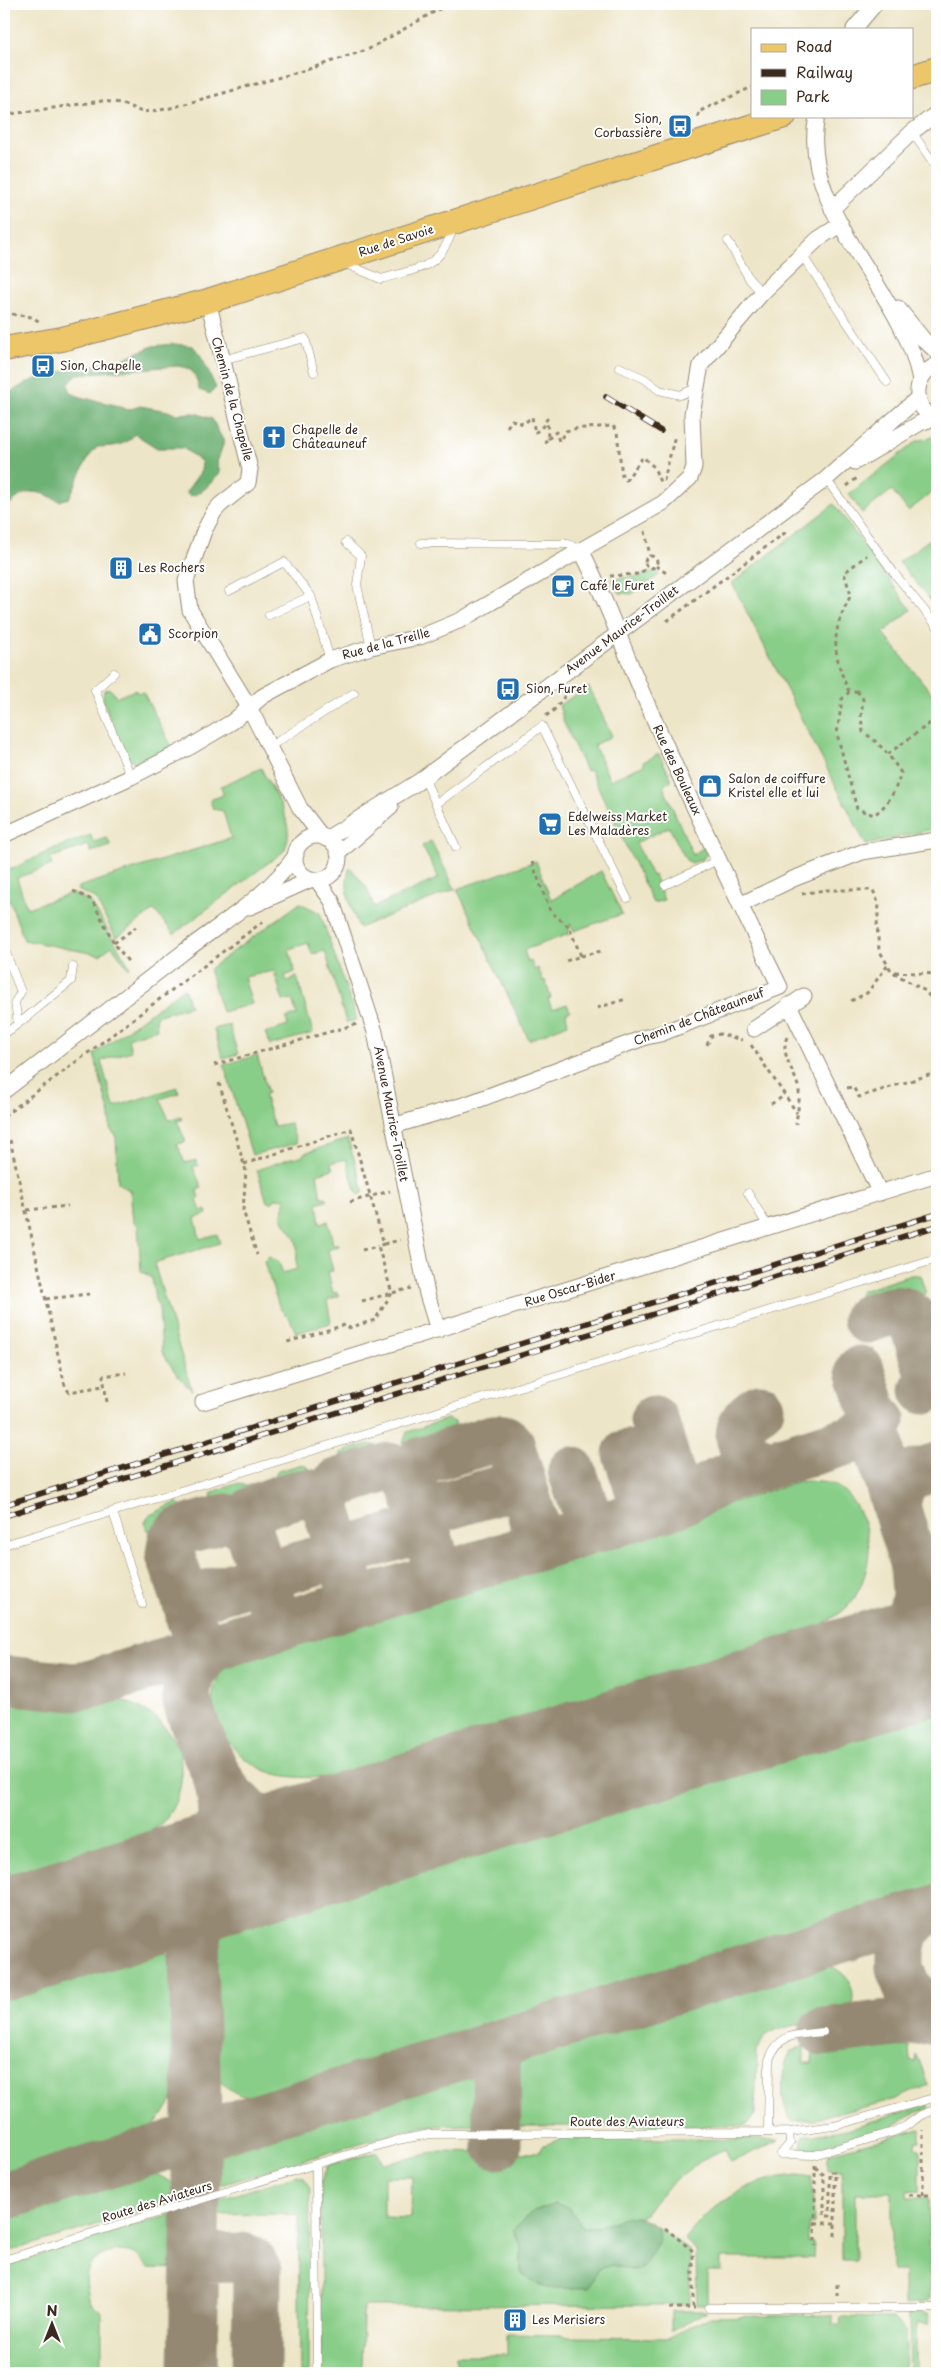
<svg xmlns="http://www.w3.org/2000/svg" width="941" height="2377" font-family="'Playpen Sans',sans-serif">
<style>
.green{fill:#89ce88;stroke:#627c53;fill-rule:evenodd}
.forest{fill:#6eb174;stroke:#546e49}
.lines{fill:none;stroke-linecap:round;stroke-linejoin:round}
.taxiway{stroke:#948872;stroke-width:49}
.runway{stroke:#948872;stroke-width:122}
.service-casing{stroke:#948872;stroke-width:9}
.minor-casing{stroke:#948872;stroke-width:17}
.primary-casing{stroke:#948872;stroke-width:26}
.path{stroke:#948872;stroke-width:3;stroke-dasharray:4 4;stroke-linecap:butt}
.service{stroke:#fff;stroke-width:8}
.minor{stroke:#fff;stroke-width:15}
.primary{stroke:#ecc669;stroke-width:24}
.rail-casing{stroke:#3b2a1e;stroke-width:5.5}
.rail{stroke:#fff;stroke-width:4;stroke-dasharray:11;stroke-linecap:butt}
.labels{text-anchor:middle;stroke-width:4;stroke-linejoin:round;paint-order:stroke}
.poi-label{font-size:12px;fill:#3b2a1e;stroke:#fff;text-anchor:start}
.street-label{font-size:12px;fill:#3b2a1e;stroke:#fff}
</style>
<rect width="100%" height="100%" fill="#fff"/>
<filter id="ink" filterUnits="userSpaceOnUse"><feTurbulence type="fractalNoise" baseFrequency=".02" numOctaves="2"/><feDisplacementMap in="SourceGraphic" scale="10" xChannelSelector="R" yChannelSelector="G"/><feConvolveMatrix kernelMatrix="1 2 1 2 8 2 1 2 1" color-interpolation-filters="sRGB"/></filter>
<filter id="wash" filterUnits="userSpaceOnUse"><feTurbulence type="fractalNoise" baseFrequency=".0096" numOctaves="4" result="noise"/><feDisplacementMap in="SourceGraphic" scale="20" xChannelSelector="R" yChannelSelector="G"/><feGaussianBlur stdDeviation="1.12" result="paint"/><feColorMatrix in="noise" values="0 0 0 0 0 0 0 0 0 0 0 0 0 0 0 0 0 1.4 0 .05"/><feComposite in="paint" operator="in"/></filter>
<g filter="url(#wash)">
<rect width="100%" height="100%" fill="#ede5c7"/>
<path class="green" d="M932,437H937V489L908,511L892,490L862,513L849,494L917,441Z
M834,504L911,610L883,633L934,696L937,694V828L866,845L732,583Z
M930,539L937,540V587L931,601L899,562Z
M656,570L659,575L632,594L620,593L611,579L640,576Z
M589,687L612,736L594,745L610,780L644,765L643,762L659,754L672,780L663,786L693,855L704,847L706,854L703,859L692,863L686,860L669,827L636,843L652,876L654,875L664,900L653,903L590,770L586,771L564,723L559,705Z
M110,689L117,697L135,690L139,693L143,692L172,747L136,764L122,751L103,699L104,690Z
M261,768C273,793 298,823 284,851L174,934L154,910L116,938L95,898L77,890L78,887L231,838L223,811L213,809L210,800L223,795L221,786Z
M91,835L93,842L107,838L111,846L91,852L88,845L50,858L52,865L17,878L27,908L72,893L91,902L130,967L128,968L112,946L100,955L24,940L4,885V859L10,870L55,848Z
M431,841L455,889L359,928C351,906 342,889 350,867L367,888L374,907L439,878L422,846Z
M536,861L551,900L601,871L622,914L574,931L570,924L569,934L524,950L528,962L531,961L534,970L538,968L543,981L545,980L551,998L548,999L552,1009L567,1004L570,1011L566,1013L568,1024L529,1040L457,889Z
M300,903L320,913L357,1020L346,1022L325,951L312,954L308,943L289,949L295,972L285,976L287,981L297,977L313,1033L270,1045L265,1033L288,1026L286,1018L297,1015L292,999L283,1001L274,971L244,977L252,1004L222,1012L209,969Z
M184,988L190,1006L156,1016L157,1029L128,1038L131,1051L101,1061L114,1107L177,1087L179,1093L160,1099L169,1120L181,1117L182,1120L177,1121L186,1142L177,1144L185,1163L196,1160L198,1165L193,1167L202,1188L197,1190L199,1199L197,1200L201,1211L206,1210L207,1214L195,1218L200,1239L217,1234L220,1243L154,1263L192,1391L175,1372L162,1352L159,1307L155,1300L152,1278L141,1271L138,1226L133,1221L130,1191L118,1183L116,1136L110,1129V1116L94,1054Z
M229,1025L238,1054L223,1059L214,1029Z
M257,1055L268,1093L264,1095L274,1126L290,1123L297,1143L252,1155L224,1065Z
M348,1139L364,1192L359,1195L355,1189L346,1159L331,1163L333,1169L317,1174L321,1197H326L327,1200L317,1203L320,1223L328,1221L333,1244L338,1243L339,1246L328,1250L333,1271L328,1272L333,1293L337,1292L339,1296L327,1300L331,1323L296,1333L290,1319L280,1309L264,1262L269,1257L279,1263L283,1273L297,1269C295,1259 299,1251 296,1241C293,1231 282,1224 282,1214C282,1208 285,1203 285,1199L276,1198L273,1202H267L257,1170L291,1158L302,1157L304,1153Z
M911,1275H920L926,1294L865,1313L857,1300L861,1291Z
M447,1419L454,1422L455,1438L408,1452L404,1450L403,1443L407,1432Z
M368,1444C378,1445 383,1450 382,1460L346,1471L342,1469L338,1460L342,1452Z
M303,1464L310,1469V1482L278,1492L275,1490L272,1479L278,1471Z
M809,1481C818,1482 828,1482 836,1486C856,1496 870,1531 869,1552C868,1568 862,1587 853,1600C842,1616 819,1625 803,1635L343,1777C317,1777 284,1781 260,1768C228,1752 199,1710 220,1674C227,1664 237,1658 247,1652L798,1482Z
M239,1483L248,1487L252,1495L250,1500L218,1510L214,1509L211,1494L218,1490Z
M177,1502L183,1509V1519L147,1531L145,1522L150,1515Z
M4,1691C38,1694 101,1693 132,1704C153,1712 171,1730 179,1751C181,1757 181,1766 181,1773C183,1790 171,1817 157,1827C118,1853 50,1867 4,1881Z
M937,1714V1895L268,2100C234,2097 220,2089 208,2056L209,1955L212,1943L223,1929L906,1719Z
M152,1951C169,1952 175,1959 181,1974L179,2079L171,2102L163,2115L149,2129L130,2142L4,2180V1997Z
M814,1963C841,1964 862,1985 849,2012L841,2015L778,2029L764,2036L757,2052L755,2116L746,2126H518V2066L522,2052Z
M846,2045L909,2047L910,2061L916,2062L917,2054L928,2085L896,2099L816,2119L792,2121C779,2104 780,2070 791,2051L804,2046V2063H812L813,2047H845Z
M457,2072L465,2073L476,2084V2125L429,2126L404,2130L208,2189L205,2186C205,2168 216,2155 227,2142Z
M928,2104L929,2109L914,2113L885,2131L814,2151L802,2148V2137L847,2129Z
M920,2129V2141H916V2148L920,2149V2190L907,2191V2197H927L929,2199L930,2301L923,2303L904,2304V2271H892V2193H855V2260H842V2170L827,2169V2158L830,2153Z
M563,2138L779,2140L731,2162L725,2149C691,2163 664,2188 642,2217C619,2215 604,2229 583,2227L570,2209L537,2211L532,2212L514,2229L521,2248V2273L588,2288L597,2270L612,2265L635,2271L659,2239L657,2227L690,2251V2305L363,2306L362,2373H321V2182L328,2165L377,2152L384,2164L442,2151L539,2153L542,2146ZM384,2177H412L411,2218L384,2217Z
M139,2169C153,2173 176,2179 178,2196L171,2202L4,2253V2210Z
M297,2175L304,2177L310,2189L309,2373H300L298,2214L206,2215L208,2205L214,2201Z
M798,2175L812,2177L814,2224L808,2225V2242H814L813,2258H721V2271H707V2305H697L696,2250L684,2239C715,2201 747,2179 798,2175Z
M171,2214L179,2220L180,2269L149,2268C145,2264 140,2257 135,2254C121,2248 97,2252 89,2267C84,2278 87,2290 90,2302L102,2312V2373H4V2266Z
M671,2311H707L671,2331Z
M909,2313H928L929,2324H916V2373H910Z
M833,2315V2325H841L840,2317L894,2318C911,2328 905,2356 905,2373H456V2355H507V2334L561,2335L566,2337L668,2338L708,2317Z"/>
<path class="forest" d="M174,344L193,346L201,356L216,388L210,394L199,390C196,374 193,368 177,366L77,374L68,384L71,393C89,402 110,401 128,410L140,406L168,411L175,414L195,413L212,419L224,442L217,462L220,474C210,482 203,495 189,496L186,492L201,471L202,462L183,448H157L135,434C124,447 113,446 97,447L88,458L69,498L59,501C34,487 23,489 4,511V392H11L26,383L49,374L120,360L153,346Z
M555,2204L570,2209L583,2227C616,2231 621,2202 657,2227L660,2239L643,2268L635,2271L612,2265L597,2270L589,2288C566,2288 538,2292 521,2273V2248L513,2229L532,2212Z"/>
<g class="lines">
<path class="taxiway" d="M867,1319C881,1315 899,1304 911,1316L930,1377L924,1390
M760,1408C728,1425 737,1457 771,1464
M654,1420L673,1483L681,1493L691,1496
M627,1454L644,1503L658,1509
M572,1471L589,1520L603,1526
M410,1480L412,1468L419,1462L492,1439C500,1438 504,1437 510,1444L536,1529L548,1538L559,1540
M325,1503L328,1492L337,1483L389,1467L402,1470L410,1480L435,1559L433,1572L426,1581
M896,1508C900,1476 909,1475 937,1467
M424,1525L427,1516L436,1509L512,1486L524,1491
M346,1570L347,1559L357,1548L407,1533L420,1535L430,1544
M190,1618L193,1605L202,1596L247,1582L258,1584L267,1592L271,1580L279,1572L326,1558L336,1560L346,1570
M262,1631L271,1621L273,1609L248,1528C248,1521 249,1515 254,1510C260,1505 300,1492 308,1493C315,1494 320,1498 325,1503L350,1584L356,1593L372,1598
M214,1646C203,1657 191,1667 188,1682C187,1688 186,1695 187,1701C191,1718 215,1775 225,1789C234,1802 249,1813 263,1821C293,1838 330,1835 363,1828
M193,1668C205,1639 179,1584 170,1554L172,1541L181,1531L226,1518L241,1522L248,1528
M4,1680L74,1687L89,1685L676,1504L728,1477L863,1436L881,1420
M826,1686L863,1670L887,1653L904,1631L914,1606L916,1594L914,1566L881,1457L877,1423L860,1370
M152,1893C204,1870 235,1838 217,1777
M919,1915L905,1931L900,1951V1968L908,1989L937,2016
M823,2032L937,2018
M496,2045L497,2145
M4,2196L937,1909
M195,2241V2253L201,2258L242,2257L251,2260L257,2270L256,2373
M193,2373L197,2109L193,1955L201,1921L213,1897L235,1876L259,1860"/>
<path class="runway" d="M4,1939L937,1652"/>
</g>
</g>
<g filter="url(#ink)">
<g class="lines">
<g class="service-casing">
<path id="service" d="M912,132L937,168
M728,241L750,280L762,293
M802,255L887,382
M344,263L381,279C421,267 440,270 454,226
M222,360L305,338L314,372
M619,367L645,379L659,390L680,395L697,388
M826,479L894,573L937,626
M346,542L361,556L357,585L371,647
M421,543L568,544L581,550
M229,591L284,562L311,596L330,660
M269,615L311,596
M114,673L95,690L131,777
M269,747L354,693
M424,778L456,847
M436,804L542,726L627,898
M4,822L8,833
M665,885L718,860
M4,948L21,992L15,1002L18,1024L4,1034
M18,1024L71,981L73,967
M748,1193L768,1227
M113,1512L142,1604
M4,1545L937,1259
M768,2132L769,2060C779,2032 797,2035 823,2032
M781,2154L814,2155L893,2132L906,2126L921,2115L937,2109
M781,2154L790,2143L789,2132
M316,2164L317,2373
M4,2260L316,2164L398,2140L430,2134L789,2132L834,2126L937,2097
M709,2308H937"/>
</g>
<g class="minor-casing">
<path id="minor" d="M854,29L875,4
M817,116C797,210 904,290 920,380
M832,209L912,132L937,113
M208,301L250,469L248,483L220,505L214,512L204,531L186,581L190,610L249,707L300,808L322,837
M898,308L923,339L937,352
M937,365C912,374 911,410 937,419
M855,462L920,423L935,418
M581,550L663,503L690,478L694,467L692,414L701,365L762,293L818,239L841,224
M4,835L131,777L190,747L232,722L263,696L330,660L371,647L420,637L461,620L581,550C606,598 623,649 645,699C688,796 733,891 780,987L660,1034L646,1037L467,1104L393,1126
M295 858a22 22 0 1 1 44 0a22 22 0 1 1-44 0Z
M326,839L418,782L826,479L918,398
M338,853L391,807
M317,880L332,901L375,1032L427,1294L438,1330
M740,905L793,879L862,852L937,840
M250,907L312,879
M789,1005L880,1193
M754,1029L804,996
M4,1091C63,1046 122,999 181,954C221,923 267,897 296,855
M203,1402L937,1175"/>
</g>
<g class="primary-casing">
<path id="primary" d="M912,77L937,69
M4,349L62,339L208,301L784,116"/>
</g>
<path class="path" d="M4,115L102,101L121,103L142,112L167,109L309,69L369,49L448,4
M699,117L698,112L752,87
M4,313L32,317L40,322
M507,427L512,420L523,424L532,417L535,433L543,426L547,419L548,439L541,445
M548,439L556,432L559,441L566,431L572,429L613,426L617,432L622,476L626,480L643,457L654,467L660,482L664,480L675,435
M847,486L857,478
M645,531L650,556
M645 562a6 6 0 1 1 12 0a6 6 0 1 1-12 0Z
M656,566L669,575
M610,576L638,574L648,568
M932,601L937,590
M667,621L786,532
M857,691L863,699L861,717L863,732C880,743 890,756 901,773C895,791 890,803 874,815L857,809L837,734L842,699L849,692Z
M849,692C832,652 830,634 851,595L844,573L867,555
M546,716L554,710L567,693
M888,754L937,718
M532,862L550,911L569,927L581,956L566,961
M73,891L92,900L114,943L130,964
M802,894L824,890H873L879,905L877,925L879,950L892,972L927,992L937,1014
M114,943L136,927
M581,956L601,951
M895,972L937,974
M851,1001L867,993L888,965
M597,1008L626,999
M787,1037C779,1055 797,1074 799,1091C800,1102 797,1113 796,1124
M707,1045L711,1036L720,1034L742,1040
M751,1045L797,1113
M214,1065L357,1024
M219,1083L246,1171L243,1210L257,1255
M847,1088L853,1087L859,1097L932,1074L937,1070
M771,1104L784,1096
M4,1116L265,920
M10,1140L65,1386L69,1392L103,1386
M244,1164L351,1129L384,1244L378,1246L392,1293L375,1320L348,1328L345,1325L284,1343
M350,1202L390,1191
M27,1210L68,1206
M384,1244L400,1240
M362,1250L378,1246
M46,1299L89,1294
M362,1301L411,1288
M107,1402L103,1376L126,1373
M815,2165V2246
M815,2167L824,2175V2216H830V2172H835V2240
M909,2195H937
M923,2195V2130
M815,2223H835
M665,2228L693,2251V2308
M837,2284V2297
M669,2308H695"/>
<use href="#service" class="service"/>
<use href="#minor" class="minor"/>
<use href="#primary" class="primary"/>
<g class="rail-casing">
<path id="rail" d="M606,397L661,431
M4,1505L937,1214
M4,1516L937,1226"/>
</g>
<use href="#rail" class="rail"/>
</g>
</g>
<defs>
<g id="bus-square" transform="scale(1.25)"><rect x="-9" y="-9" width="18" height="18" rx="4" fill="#1f6fb2" stroke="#fff"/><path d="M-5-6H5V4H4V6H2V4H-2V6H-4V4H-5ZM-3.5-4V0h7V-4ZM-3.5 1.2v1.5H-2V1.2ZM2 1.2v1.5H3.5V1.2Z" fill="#fff"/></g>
<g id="church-square" transform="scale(1.25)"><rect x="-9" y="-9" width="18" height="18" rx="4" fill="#1f6fb2" stroke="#fff"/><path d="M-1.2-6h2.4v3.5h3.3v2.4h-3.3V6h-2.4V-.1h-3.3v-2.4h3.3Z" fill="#fff"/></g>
<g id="building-square" transform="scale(1.25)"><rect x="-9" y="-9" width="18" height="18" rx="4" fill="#1f6fb2" stroke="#fff"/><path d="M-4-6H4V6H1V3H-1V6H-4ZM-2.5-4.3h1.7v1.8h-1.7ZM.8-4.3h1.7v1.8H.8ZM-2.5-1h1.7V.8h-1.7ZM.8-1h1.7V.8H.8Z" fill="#fff"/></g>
<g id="cafe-square" transform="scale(1.25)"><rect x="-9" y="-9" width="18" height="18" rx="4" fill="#1f6fb2" stroke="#fff"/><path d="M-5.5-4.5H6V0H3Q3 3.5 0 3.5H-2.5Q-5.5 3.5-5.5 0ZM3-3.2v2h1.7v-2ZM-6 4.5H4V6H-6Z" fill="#fff"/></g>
<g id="civic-square" transform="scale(1.25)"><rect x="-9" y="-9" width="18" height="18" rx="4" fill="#1f6fb2" stroke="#fff"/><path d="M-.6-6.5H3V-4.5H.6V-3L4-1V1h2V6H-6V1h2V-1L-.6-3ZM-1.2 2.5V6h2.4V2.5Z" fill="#fff"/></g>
<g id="shop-square" transform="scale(1.25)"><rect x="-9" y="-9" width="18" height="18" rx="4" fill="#1f6fb2" stroke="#fff"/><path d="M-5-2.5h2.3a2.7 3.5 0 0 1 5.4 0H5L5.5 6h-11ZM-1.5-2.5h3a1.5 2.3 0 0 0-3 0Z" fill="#fff"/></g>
<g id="supermarket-square" transform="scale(1.25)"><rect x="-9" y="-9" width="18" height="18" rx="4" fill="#1f6fb2" stroke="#fff"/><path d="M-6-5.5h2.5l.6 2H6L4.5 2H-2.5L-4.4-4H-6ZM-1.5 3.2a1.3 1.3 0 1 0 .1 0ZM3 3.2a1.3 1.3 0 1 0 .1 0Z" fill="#fff"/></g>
</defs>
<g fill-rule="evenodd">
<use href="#bus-square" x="680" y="126"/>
<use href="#bus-square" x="43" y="366"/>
<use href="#church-square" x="274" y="437"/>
<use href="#building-square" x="121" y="568"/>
<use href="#cafe-square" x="563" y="586"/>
<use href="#civic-square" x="150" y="634"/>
<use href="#bus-square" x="508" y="689"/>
<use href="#shop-square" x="710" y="786"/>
<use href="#supermarket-square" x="550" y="824"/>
<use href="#building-square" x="515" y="2320"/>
</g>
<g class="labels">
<g class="poi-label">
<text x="662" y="123" text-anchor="end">Sion,<tspan x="662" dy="14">Corbassière</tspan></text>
<text x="60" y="370">Sion, Chapelle</text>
<text x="292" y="434">Chapelle de<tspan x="292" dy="14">Châteauneuf</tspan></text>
<text x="138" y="572">Les Rochers</text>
<text x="580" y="590">Café le Furet</text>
<text x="168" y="638">Scorpion</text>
<text x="526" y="693">Sion, Furet</text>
<text x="728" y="783">Salon de coiffure<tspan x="728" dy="14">Kristel elle et lui</tspan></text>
<text x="568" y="821">Edelweiss Market<tspan x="568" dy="14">Les Maladères</tspan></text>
<text x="532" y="2324">Les Merisiers</text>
</g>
<g class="street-label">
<text transform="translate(396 241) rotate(-18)" y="4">Rue de Savoie</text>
<text transform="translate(232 399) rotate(75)" y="4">Chemin de la Chapelle</text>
<text transform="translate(622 630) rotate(-37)" y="4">Avenue Maurice-Troillet</text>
<text transform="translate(386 644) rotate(-15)" y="4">Rue de la Treille</text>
<text transform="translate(677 770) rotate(65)" y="4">Rue des Bouleaux</text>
<text transform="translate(699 1017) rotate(-21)" y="4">Chemin de Châteauneuf</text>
<text transform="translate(391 1114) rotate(79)" y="4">Avenue Maurice-Troillet</text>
<text transform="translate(570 1289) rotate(-17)" y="4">Rue Oscar-Bider</text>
<text x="627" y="2126">Route des Aviateurs</text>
<text transform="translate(157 2202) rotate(-17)" y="4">Route des Aviateurs</text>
</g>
</g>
<rect width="941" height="2377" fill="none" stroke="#fff" stroke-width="20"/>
<rect x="751" y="28" width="162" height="90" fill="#ffffff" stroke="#b1aaa5"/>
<rect x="761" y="44" width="25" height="8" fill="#ecc669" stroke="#b1aaa5"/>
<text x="796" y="52" font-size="15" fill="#3b2a1e">Road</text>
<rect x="761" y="69" width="25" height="8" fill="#3b2a1e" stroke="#b1aaa5"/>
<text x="796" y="78" font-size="15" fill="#3b2a1e">Railway</text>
<rect x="761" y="90" width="25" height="15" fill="#89ce88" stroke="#b1aaa5"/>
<text x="796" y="102" font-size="15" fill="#3b2a1e">Park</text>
<g transform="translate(52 2324)" stroke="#ffffff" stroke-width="4" paint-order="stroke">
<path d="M0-4L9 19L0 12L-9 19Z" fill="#3b2a1e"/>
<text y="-8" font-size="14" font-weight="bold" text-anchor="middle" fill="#3b2a1e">N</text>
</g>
</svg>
